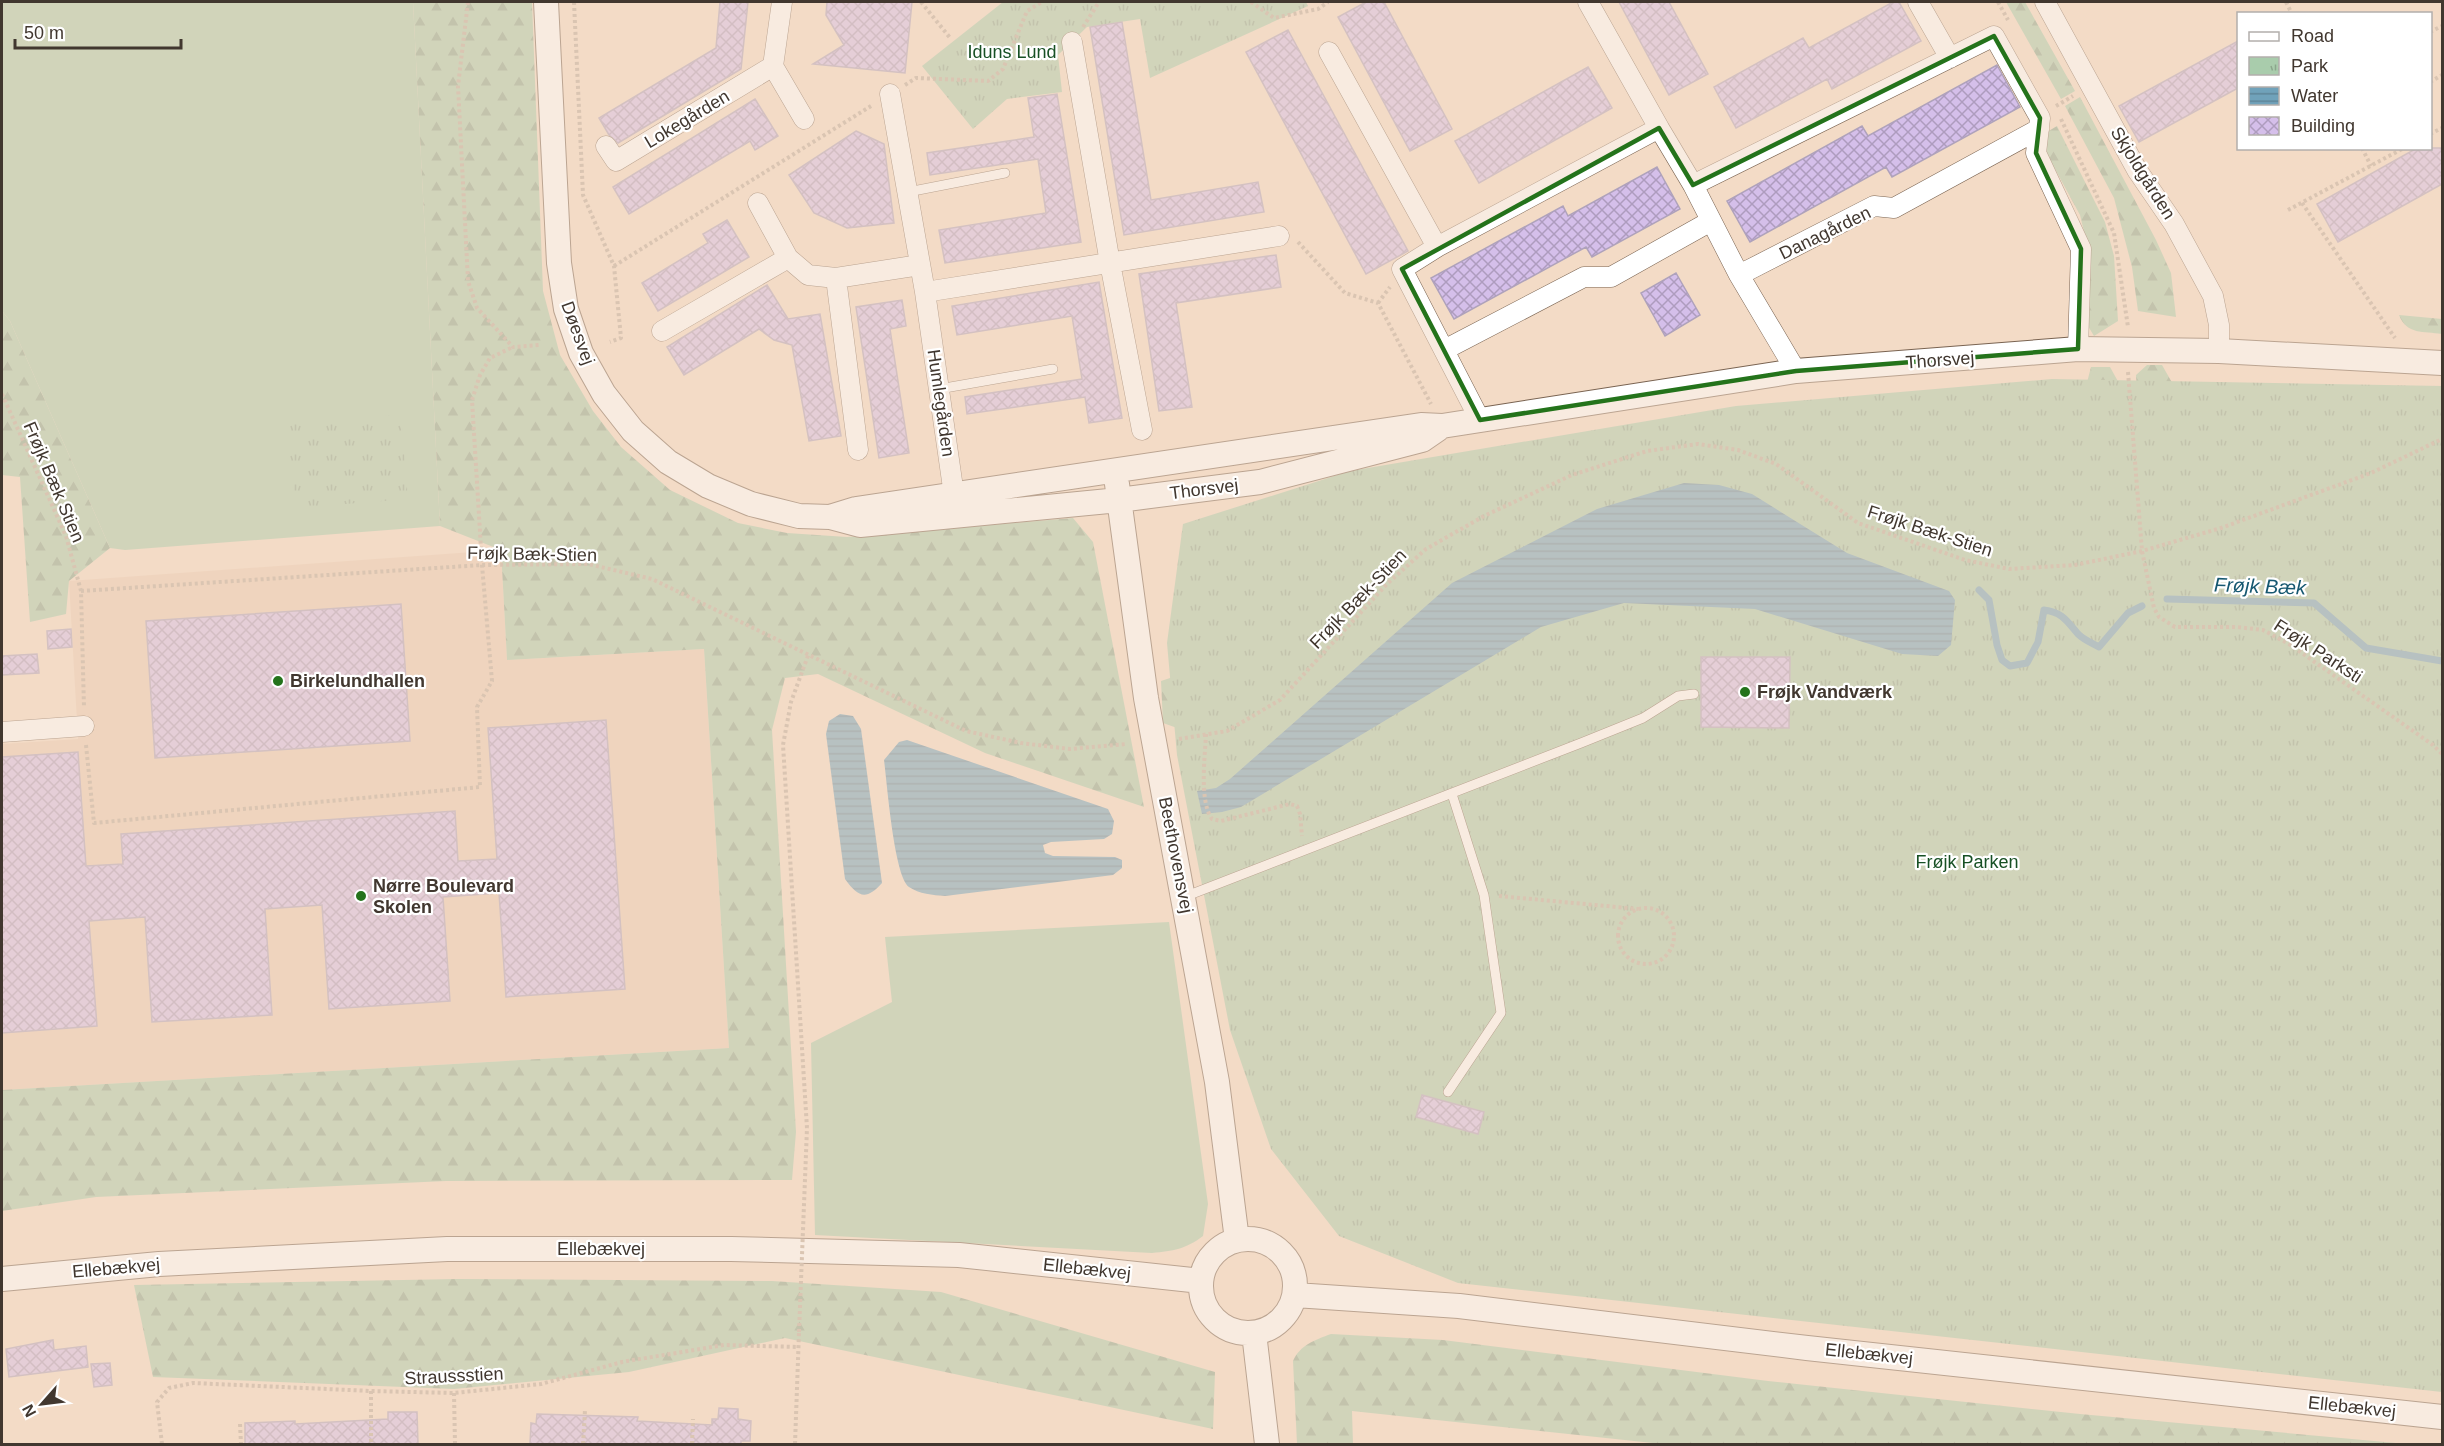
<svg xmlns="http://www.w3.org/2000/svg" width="2444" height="1446" font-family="Helvetica,sans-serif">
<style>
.built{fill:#eccdb3}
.grass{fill:#a9ccac}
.forest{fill:url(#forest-firs)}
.park{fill:url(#park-tufts)}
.water{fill:url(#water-rules)}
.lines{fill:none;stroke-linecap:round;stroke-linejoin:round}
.stream{stroke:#70a2ba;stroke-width:7}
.building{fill:url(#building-cross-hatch);stroke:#afa2bb;stroke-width:1.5}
.service-casing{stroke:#796351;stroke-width:10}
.minor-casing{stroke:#796351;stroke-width:21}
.tertiary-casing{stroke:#796351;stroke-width:26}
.path{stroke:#bdaa99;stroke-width:4;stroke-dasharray:3 3;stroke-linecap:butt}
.service{stroke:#fff;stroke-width:9}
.minor{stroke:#fff;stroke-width:20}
.tertiary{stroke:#fff;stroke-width:24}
.path-bridge{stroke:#bdaa99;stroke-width:4;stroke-dasharray:3 3;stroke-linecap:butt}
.marked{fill:none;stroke:#24731b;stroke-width:4.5;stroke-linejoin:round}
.poi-dot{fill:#24731b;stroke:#fff;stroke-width:2}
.labels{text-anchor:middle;stroke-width:4.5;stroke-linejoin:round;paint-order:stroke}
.park-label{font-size:18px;fill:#175024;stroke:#fff}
.street-label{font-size:18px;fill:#41372f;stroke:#fff}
.poi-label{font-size:18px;font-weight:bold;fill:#41372f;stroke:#fff;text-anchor:start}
.water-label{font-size:20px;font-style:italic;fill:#175871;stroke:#fff}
</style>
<defs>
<pattern id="forest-firs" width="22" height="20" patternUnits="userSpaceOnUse" patternTransform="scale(1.5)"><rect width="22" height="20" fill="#a9ccac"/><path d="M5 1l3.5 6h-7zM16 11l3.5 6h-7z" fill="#8ba68c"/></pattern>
<pattern id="park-tufts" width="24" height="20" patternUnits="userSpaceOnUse" patternTransform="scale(1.5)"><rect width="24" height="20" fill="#a9ccac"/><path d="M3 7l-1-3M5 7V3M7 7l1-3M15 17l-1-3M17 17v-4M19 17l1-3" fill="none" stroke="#8ba68c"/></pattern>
<pattern id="water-rules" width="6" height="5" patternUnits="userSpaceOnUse" patternTransform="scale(1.5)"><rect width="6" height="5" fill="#70a2ba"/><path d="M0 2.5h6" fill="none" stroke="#5e8598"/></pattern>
<pattern id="building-cross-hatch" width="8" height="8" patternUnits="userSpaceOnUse" patternTransform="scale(1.5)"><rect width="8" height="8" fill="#d5bfea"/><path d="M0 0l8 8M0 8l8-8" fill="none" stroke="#ae9cbe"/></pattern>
</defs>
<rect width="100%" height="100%" fill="#f3dbc6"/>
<path class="built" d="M501,550L507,660L704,649L729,1048L2,1090V744L78,739L69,581Z"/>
<path class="grass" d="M2,2H413L440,526L125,550L110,548L10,321L2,311Z
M1169,922L1208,1204L1203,1236C1186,1249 1173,1251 1152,1253L815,1235L811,1043L892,1002L885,937Z"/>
<path class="forest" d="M413,2H532L543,291L560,355L593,411L621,447L670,490L738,523L787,533L847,537L1073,518L1093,542L1144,807L985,753L818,674L785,678L772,730L796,1132L792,1180L446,1181L96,1197L2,1211V1090L729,1048L704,649L507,660L501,550L440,526Z
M2006,2H2025L2075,91L2061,99Z
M2080,97L2156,240L2171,273L2176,317L2138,311L2132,267L2114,198L2065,106Z
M2057,126L2105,222L2114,256L2118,321L2094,336L2088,326L2087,244L2080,215L2043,147L2042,135Z
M2,311L10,321L110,548L69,581L66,614L30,622L20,477L2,475Z
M2399,315L2442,319V334C2423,331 2407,335 2399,315Z
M2147,365H2162L2174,386L2140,439L2136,375Z
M2091,367H2110L2120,385L2084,394Z
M1176,676L1180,729L1163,723L1161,681Z
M457,1279L772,1281L941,1292L1215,1372L1213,1429L785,1338L629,1372L454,1389L153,1377L134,1285Z
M1331,1334L1443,1340L1768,1381L2080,1414L2407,1444H1662L1352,1411L1353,1444H1297L1293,1361C1300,1345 1315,1340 1331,1334Z"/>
<path class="park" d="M1003,2H1306L1308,6L1150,78L1140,19L1087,27L1058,55L1062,92L1007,99L973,129L922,66Z
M2052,379L2442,386V1392L1458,1283L1339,1236L1271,1149L1230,1030L1177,755L1167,643L1183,524L1350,471L1736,406Z
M401,415L408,499L295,508L286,422Z"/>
<path class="water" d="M1684,483L1719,485L1752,494L1847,553L1949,591L1955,600L1951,645L1938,656L1902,654L1755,609L1624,603L1541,627L1241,807L1222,812L1202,814L1197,791L1216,788L1230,779L1452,583L1597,509Z
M840,714L853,716L861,729L882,883C866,901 858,897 845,879L826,734L829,721Z
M907,740L1108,809L1114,821L1112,834L1104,839L1051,842L1043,845L1045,853L1053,856L1115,857L1122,860V868L1113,875L945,896C933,895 919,894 909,887C894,876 887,782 884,760L899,742Z"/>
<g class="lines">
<path class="stream" d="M1979,590L1989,600L1997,645L2002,660L2010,666L2027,663L2038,642L2044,610C2062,612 2067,621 2078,634C2084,640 2092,643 2099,647L2128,613L2142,606
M2167,599L2314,603L2366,648L2442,661"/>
</g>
<path class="building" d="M720,2H748L741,69L618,143L609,135L599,118L716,48Z
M827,2H912L905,73L813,64L844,45L826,15Z
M1366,2H1384L1452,129L1410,151L1338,17Z
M1619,2H1669L1708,74L1669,95Z
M1893,2H1899L1921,41L1832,89L1827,79L1736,128L1714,87L1803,38L1809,48Z
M1122,22L1151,200L1258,182L1264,212L1124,235L1090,27Z
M1288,30L1408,251L1366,274L1246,52Z
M2238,41V88L2139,142L2119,106Z
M1997,65L2020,107L1892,177L1886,167L1750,242L1727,201L1862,126L1868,136Z
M1588,67L1612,108L1479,183L1455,141Z
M1057,94L1081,242L945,263L939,230L1046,213L1038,159L930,175L927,153L1034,137L1028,98Z
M755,99L778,136L755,150L750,141L629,214L613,187Z
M856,131L884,144L894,223L847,228L814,213L789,175Z
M2417,148H2442V184L2338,242L2317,204Z
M1657,167L1680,209L1592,257L1586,247L1454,319L1431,278L1563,206L1568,216Z
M727,220L749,257L658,311L642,283L708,243L703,234Z
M1276,255L1281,287L1176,303L1192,407L1159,411L1139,274Z
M1676,273L1700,315L1665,336L1641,293Z
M1099,282L1122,418L1089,423L1085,397L967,414L965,397L1082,379L1072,316L957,335L952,306Z
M767,285L788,319L820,314L841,436L809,441L792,345L774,340L759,329L684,375L667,347Z
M902,300L906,326L890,329L909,453L879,458L856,307Z
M401,604L410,741L155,758L146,621Z
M71,629L72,647L48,649L47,631Z
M37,654L39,673L2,675V656Z
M1701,657H1790L1789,728L1701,727Z
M606,720L625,989L506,997L499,893L443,897L450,1001L329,1009L322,905L265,909L272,1015L152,1022L145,917L89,921L97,1026L2,1033V757L78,752L86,866L123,864L121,834L455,811L458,861L497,859L488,728Z
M1422,1095L1484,1112L1478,1134L1416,1117Z
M53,1340L54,1350L86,1346L88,1367L9,1377L6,1349Z
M110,1363L112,1385L94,1387L91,1364Z
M719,1408L738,1409V1419L751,1421L750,1441H741V1444H530L531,1423L536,1424L537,1414L638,1417L637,1421L712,1425V1419H718Z
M388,1412H417L418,1444H245V1423L295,1421V1424L388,1419Z"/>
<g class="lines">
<g class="service-casing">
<path id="service" d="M908,192L1005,173
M939,389L1053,369
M1184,897L1581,743L1643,718L1678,696L1694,694
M1448,1092L1501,1013L1484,895L1452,794"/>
</g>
<g class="minor-casing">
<path id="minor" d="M1918,2L1950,58
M2045,2L2137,170L2174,224L2213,296L2219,325V351
M1072,42L1110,263L1142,430
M1329,52L1437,247
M773,66L804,119
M890,94L925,292L956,509
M1659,128L1693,185L1739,275L1796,371
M606,146L616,161L773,66L782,2
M1693,185L1994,36L2040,118L2036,153L2081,249L2078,349
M758,203L788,258L808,275L836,278L920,265
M1739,275L1874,206L1894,208L2039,129
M836,278L858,450
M925,292L1279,236
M662,331L788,258
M1444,350L1584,277H1611L1711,221
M1480,420L1402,269L1437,247L1659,128L1588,2
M2,732L84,726"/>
</g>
<g class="tertiary-casing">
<path id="tertiary" d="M546,2L559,263L566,309L581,353L604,394L633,431L668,462L708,486L751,504L799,516L830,517L860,525L1119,500L1260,482L1422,440L1438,429
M1117,484L1146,698L1217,1082L1237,1240
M830,517L856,509L1421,425L1442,426L1796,371L2078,349L2219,351L2442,363
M1201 1286a47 47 0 1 1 94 0a47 47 0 1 1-94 0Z
M2,1279L159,1264L447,1249H731L959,1255L1201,1281
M1295,1295L1459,1306L1807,1348L2442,1417
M1254,1333L1267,1444"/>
</g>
<path class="path" d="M468,2L458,86L468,281L477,308L513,347L539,345
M574,2L583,195L614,266L621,338L610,342
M921,2L951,39
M1251,2L1274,18L1318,9L1328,2
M1998,2L2008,20
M2286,2L2292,14
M1083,27L1099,2
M2430,32L2442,26
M2430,82L2442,75
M905,85L916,78L988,81L1003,69L1027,11L1042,2
M2056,106L2073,96
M2061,119L2114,233L2128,327
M2430,134L2442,128
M2362,148L2371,166
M2302,203L2395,338
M2288,210L2404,148
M1298,242L1345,293L1378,303L1431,404
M614,266L871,106
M1378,303L1390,287
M2128,372L2142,551L2154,608L2159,617L2175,627H2237L2263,630L2289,644L2433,745L2442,754
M2,394L66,536L81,591L84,708
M81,591L482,565L588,564L652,579L966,731L1021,743L1070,749L1126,744
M1206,734C1205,757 1199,801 1212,819L1221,821L1290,804L1297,806L1300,814L1302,836
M1179,739L1227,731L1280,700L1387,584L1426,549L1484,516L1572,475L1647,451L1698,444L1738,450L1776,464L1858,523L1965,560L2009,569L2075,565L2142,551L2221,528L2371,473L2442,439
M86,745L94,823L480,787L477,707L492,681L482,565L472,400L480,375L490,358L513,347
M1499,896L1638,909
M1618 936a28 28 0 1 1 56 0a28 28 0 1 1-56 0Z
M807,1128L783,745L791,702L809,653
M371,1391V1444
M454,1393L455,1444
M240,1424L241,1444
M162,1444L157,1402L169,1388L193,1383L371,1391L454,1393L541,1384L622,1362L724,1345L798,1347
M583,1444L585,1410
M692,1444L693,1419
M795,1444L799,1332"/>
<use href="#service" class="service"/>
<use href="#minor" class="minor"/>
<use href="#tertiary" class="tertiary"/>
<path class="path-bridge" d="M799,1332L807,1128"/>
</g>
<path d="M0 0H2444V1446H0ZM1994,36L2040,118L2036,153L2081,249L2078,349L1796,371L1480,420L1402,269L1659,128L1693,185Z" fill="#f3dbc6" fill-opacity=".55" fill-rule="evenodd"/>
<path class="marked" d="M1994,36L2040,118L2036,153L2081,249L2078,349L1796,371L1480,420L1402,269L1659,128L1693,185Z"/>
<g class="poi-dot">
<circle cx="278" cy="681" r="6"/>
<circle cx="1745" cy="692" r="6"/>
<circle cx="361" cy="896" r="6"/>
</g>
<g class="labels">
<g class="park-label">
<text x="1012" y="58">Iduns Lund</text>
<text x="1967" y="868">Frøjk Parken</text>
</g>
<g class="street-label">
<text transform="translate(687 119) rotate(-31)" y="6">Lokegården</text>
<text transform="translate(2143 173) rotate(58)" y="6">Skjoldgården</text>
<text transform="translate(1825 233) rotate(-26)" y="6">Danagården</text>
<text transform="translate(578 333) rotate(70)" y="6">Døesvej</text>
<text transform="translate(1940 360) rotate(-4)" y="6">Thorsvej</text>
<text transform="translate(941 403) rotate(82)" y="6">Humlegården</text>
<text transform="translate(54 482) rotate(67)" y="6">Frøjk Bæk Stien</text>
<text transform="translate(1204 489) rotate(-7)" y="6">Thorsvej</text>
<text transform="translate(1930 531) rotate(18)" y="6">Frøjk Bæk-Stien</text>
<text transform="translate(532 554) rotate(1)" y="6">Frøjk Bæk-Stien</text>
<text transform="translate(1358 599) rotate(-46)" y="6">Frøjk Bæk-Stien</text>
<text transform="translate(2318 651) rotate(33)" y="6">Frøjk Parksti</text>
<text transform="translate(1176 855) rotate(79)" y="6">Beethovensvej</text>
<text x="601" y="1255">Ellebækvej</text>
<text transform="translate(116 1268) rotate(-5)" y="6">Ellebækvej</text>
<text transform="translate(1087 1269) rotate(6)" y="6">Ellebækvej</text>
<text transform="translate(1869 1354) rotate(6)" y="6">Ellebækvej</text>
<text transform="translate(454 1376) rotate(-3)" y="6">Straussstien</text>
<text transform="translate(2352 1407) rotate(6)" y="6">Ellebækvej</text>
</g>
<g class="poi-label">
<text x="290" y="687">Birkelundhallen</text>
<text x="1757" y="698">Frøjk Vandværk</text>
<text x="373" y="892">Nørre Boulevard<tspan x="373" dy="21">Skolen</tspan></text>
</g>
<g class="water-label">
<text transform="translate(2260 586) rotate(2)" y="7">Frøjk Bæk</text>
</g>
</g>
<rect width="2444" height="1446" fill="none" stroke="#41372f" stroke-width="6"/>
<rect x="2237" y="12" width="195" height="138" fill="#ffffff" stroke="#b3afac" stroke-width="1.5"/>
<rect x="2249" y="32" width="30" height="9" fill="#ffffff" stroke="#b3afac" stroke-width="1.5"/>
<text x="2291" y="42" font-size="18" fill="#41372f">Road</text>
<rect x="2249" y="57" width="30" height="18" fill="url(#park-tufts)" stroke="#b3afac" stroke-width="1.5"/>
<text x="2291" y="72" font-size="18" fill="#41372f">Park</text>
<rect x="2249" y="87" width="30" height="18" fill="url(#water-rules)" stroke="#b3afac" stroke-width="1.5"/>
<text x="2291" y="102" font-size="18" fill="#41372f">Water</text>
<rect x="2249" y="117" width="30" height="18" fill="url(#building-cross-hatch)" stroke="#b3afac" stroke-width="1.5"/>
<text x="2291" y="132" font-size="18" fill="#41372f">Building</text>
<g transform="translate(42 1404) rotate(242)" stroke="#ffffff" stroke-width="4.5" paint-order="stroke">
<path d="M0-4.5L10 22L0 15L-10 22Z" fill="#41372f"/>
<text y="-9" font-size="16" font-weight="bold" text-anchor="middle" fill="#41372f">N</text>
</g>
<path d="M15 39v9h166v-9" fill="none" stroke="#41372f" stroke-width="3"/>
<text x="24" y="39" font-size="18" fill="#41372f" stroke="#ffffff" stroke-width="4.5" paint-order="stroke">50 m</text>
</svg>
